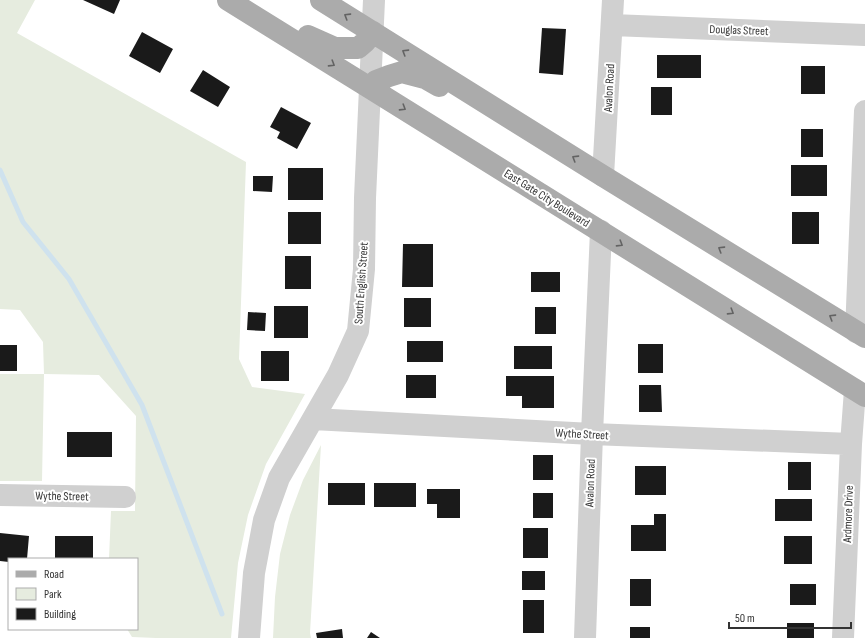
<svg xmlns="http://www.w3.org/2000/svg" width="865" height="638" font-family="'Sofia Sans Condensed',sans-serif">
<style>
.green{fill:#e6ecdf}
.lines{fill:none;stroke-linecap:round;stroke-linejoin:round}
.stream{stroke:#cfe2ee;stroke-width:5}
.building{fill:#1a1a1a}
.minor{stroke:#d0d0d0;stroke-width:22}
.major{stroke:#ababab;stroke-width:22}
.oneway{stroke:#636363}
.labels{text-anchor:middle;stroke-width:4;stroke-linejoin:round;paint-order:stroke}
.street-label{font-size:12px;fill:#333;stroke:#fff}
</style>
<rect width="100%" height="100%" fill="#fff"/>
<path class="green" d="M0,0H35L17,33L246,162L239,359L252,387L305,394L266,464L248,515L238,563L231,638H156L132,637L127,629H137V559H109L111,511H135L136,416L99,375L44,374L42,481H0V374H44L43,342L20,310L0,309Z
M321,445L310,633L311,638H273L275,597L280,554L290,515L303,480Z"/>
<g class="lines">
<path class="stream" d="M0,170L23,222L69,279L142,405L222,614"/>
</g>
<path class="building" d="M83,0H120L114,14Z
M542,28L566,29L563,75L539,73Z
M142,32L173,49L160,73L129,56Z
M657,55H701V78H657Z
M801,66H825V94H801Z
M203,70L230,87L218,107L190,91Z
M651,87H672V115H651Z
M281,107L311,123L297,149L277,138L280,132L270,127Z
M801,129H823V157H801Z
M791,165H827V196H791Z
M288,168H323V200H288Z
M253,176H273L272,192L253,191Z
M288,212H321V244H288Z
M792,212H819V244H792Z
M403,244H433V287H402Z
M285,256H311V289H285Z
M531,272H560V292H531Z
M404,298H431V327H404Z
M274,306H308V338H274Z
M535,307H556V334H535Z
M248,312L266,313L265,331L247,330Z
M407,341H443V362H407Z
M638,344H663V373H638Z
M0,345H17V371H0Z
M514,346H552V369H514Z
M261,351H289V381H261Z
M406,375H436V398H406Z
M506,376H554V408H522V396H506Z
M639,385H661L662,412H639Z
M67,432H112V457H67Z
M533,455H553V480H533Z
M788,462H811V490H788Z
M635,466H666V495H635Z
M328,483H365V505H328Z
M374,483H416V507H374Z
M427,489H460V518H437V504H427Z
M533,493H553V518H533Z
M775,499H812V521H775Z
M654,514H666V551H631V525H654Z
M523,528H548V558H523Z
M0,533L29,536L27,559H9V562L0,561Z
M55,536H93V559H55Z
M784,536H812V564H784Z
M522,571H545V590H522Z
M630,579H651V606H630Z
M790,584H816V605H790Z
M523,600H544V633H523Z
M787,623H814V638H787Z
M630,627H650V638H630Z
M342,629L343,638H317L316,633Z
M371,632L380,638H367Z"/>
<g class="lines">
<path class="minor" d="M612,25L865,35
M603,176L613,0
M856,332L865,111
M313,419L592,434L851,444
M0,495L125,497
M249,638L254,573L264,520L279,478L338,375L358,331L364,269L365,198L374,0
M585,638L592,434L601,231
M843,638L851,444L855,390"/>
<path class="major" d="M228,0L370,88L865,396
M321,0L603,176L865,337
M308,36L335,48H358L365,42L373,32
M370,88L376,81L389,76L402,72L425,78L439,86"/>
</g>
<defs><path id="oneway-chevron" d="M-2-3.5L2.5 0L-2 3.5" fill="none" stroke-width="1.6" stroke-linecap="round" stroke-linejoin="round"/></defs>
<g class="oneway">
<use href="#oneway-chevron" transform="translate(347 16) rotate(-148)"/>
<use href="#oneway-chevron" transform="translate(405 52) rotate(-148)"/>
<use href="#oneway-chevron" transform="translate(332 64) rotate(32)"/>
<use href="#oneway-chevron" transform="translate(403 108) rotate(32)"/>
<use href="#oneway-chevron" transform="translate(575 158) rotate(-148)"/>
<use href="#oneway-chevron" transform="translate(620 244) rotate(32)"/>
<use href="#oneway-chevron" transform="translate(721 249) rotate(-148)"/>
<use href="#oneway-chevron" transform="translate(731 312) rotate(32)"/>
<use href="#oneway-chevron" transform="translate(832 317) rotate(-148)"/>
</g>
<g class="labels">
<g class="street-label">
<text transform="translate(739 30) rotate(2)" y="4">Douglas Street</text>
<text transform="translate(609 88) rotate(-87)" y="4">Avalon Road</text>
<text transform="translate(547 198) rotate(32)" y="4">East Gate City Boulevard</text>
<text transform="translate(361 283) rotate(-86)" y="4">South English Street</text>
<text transform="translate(582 434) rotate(3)" y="4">Wythe Street</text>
<text transform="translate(590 483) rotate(-88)" y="4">Avalon Road</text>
<text transform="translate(62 496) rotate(1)" y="4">Wythe Street</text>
<text transform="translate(848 514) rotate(-88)" y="4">Ardmore Drive</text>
</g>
</g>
<rect x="8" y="558" width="130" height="72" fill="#ffffff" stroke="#adadad"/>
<rect x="16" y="571" width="20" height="6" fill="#ababab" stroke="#adadad"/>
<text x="44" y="578" font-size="12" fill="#333333">Road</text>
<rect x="16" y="588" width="20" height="12" fill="#e6ecdf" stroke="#adadad"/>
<text x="44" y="598" font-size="12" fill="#333333">Park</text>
<rect x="16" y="608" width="20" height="12" fill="#1a1a1a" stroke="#adadad"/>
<text x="44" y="618" font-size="12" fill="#333333">Building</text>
<path d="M729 622v6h122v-6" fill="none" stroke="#333333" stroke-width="2"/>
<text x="735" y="622" font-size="12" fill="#333333" stroke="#ffffff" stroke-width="3" paint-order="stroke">50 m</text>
</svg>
